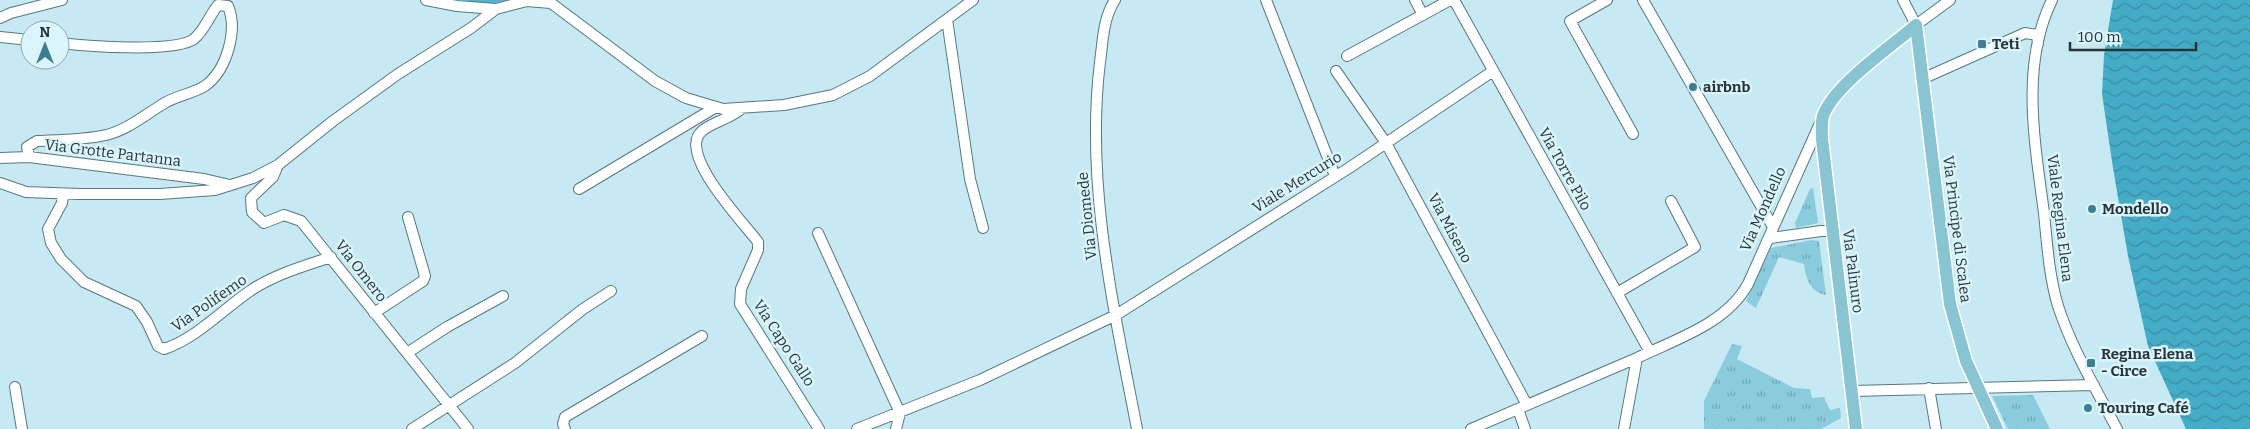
<svg xmlns="http://www.w3.org/2000/svg" width="2250" height="429" font-family="Bitter,serif">
<style>
.grass{fill:url(#grass-tufts)}
.forest{fill:url(#forest-firs)}
.water{fill:url(#water-waves)}
.lines{fill:none;stroke-linecap:round;stroke-linejoin:round}
.minor-casing{stroke:#587780;stroke-width:12}
.major-casing{stroke:#fff;stroke-width:15}
.minor{stroke:#fff;stroke-width:10}
.major{stroke:#89c4d3;stroke-width:12}
.poi-dot{fill:#3d7f91;stroke:#daf5fd;stroke-width:2}
.labels{text-anchor:middle;stroke-width:5;stroke-linejoin:round;paint-order:stroke}
.poi-label{font-size:15px;font-weight:bold;fill:#273438;stroke:#daf5fd;text-anchor:start}
.street-label{font-size:15px;fill:#273438;stroke:#daf5fd}
</style>
<defs>
<pattern id="grass-tufts" width="24" height="20" patternUnits="userSpaceOnUse" patternTransform="scale(1.25)"><rect width="24" height="20" fill="#8acbdd"/><path d="M3 7l-1-3M5 7V3M7 7l1-3M15 17l-1-3M17 17v-4M19 17l1-3" fill="none" stroke="#71a6b4"/></pattern>
<pattern id="forest-firs" width="22" height="20" patternUnits="userSpaceOnUse" patternTransform="scale(1.25)"><rect width="22" height="20" fill="#4fb5d0"/><path d="M5 1l3.5 6h-7zM16 11l3.5 6h-7z" fill="#4294aa"/></pattern>
<pattern id="water-waves" width="16" height="10" patternUnits="userSpaceOnUse" patternTransform="scale(1.25)"><rect width="16" height="10" fill="#44acc6"/><path d="M0 5q4-4 8 0t8 0" fill="none" stroke="#398da2"/></pattern>
</defs>
<rect width="100%" height="100%" fill="#c7e9f3"/>
<path class="grass" d="M1813,188L1818,223L1796,228L1795,223L1810,189Z
M1812,240L1819,241L1826,295C1810,292 1806,279 1804,264L1779,257L1756,308L1746,301L1771,248Z
M1732,344L1742,346L1737,359L1794,388L1810,389L1812,398L1824,397L1830,410L1840,408L1841,418L1821,429H1704V401Z
M2033,395L2050,429H2008L1992,396Z"/>
<path class="forest" d="M444,0H508L490,4Z"/>
<path class="water" d="M2113,0H2250V429H2186L2148,346L2128,256L2113,168L2102,94L2104,55Z"/>
<g class="lines">
<g class="minor-casing">
<path id="minor" d="M426,0L457,6L496,9L527,1L551,3L655,81L686,98L723,109L784,105L833,95L870,76L973,0
M1115,0C1103,18 1103,41 1100,62C1085,185 1114,309 1137,429
M1266,0L1335,176
M1415,0L1423,15
M1454,0L1650,352
M1607,0L1570,21L1633,134
M1643,0L1773,227
M1903,0L1916,25L1950,0
M2052,0C2020,65 2035,144 2044,213C2047,243 2049,276 2058,306C2072,349 2096,389 2117,429
M0,18L11,13L62,0
M947,19L970,179L983,228
M0,37L30,40
M60,43C85,46 175,53 194,39C205,30 209,16 218,5L228,6C238,30 227,70 205,86C192,94 175,96 163,104C145,115 127,130 106,135C84,140 59,140 37,141L27,147L29,157L204,179L230,185
M1347,56L1450,0
M1336,71L1386,143L1527,405
M1922,79L2025,33L2037,35L2038,44
M742,108C731,119 714,121 702,131C676,153 744,223 758,242V250L741,289L740,304L819,429
M0,158L29,157
M278,165L273,177L251,198L252,212L264,223L284,215L301,221L468,429
M0,183L26,192L79,194H160L215,190L253,178L278,165L333,121L398,74L471,28L496,9
M579,189L716,107
M63,194L62,203L48,229L51,243L61,259L84,282L136,306L147,322L158,346L164,349C197,338 222,310 250,291C273,275 304,266 331,257
M818,233L900,413L896,429
M1767,241L1771,238L1821,231H1828L1832,234
M1617,293L1695,247L1671,201
M374,313L423,281L425,276L408,217
M407,353L447,327L503,296
M15,387L22,429
M1929,388L1936,429
M1852,391L2094,385
M1518,409L1525,429
M412,429L515,363L583,309L611,291
M565,429L563,424L565,417L702,336
M857,429L980,380L1116,315L1349,168L1493,71
M1471,429L1637,358
M1624,429L1637,358C1676,339 1726,324 1748,284L1821,121"/>
</g>
<g class="major-casing">
<path id="major" d="M1916,25L1950,304L1966,361L1997,429
M1856,429L1822,139C1822,132 1821,124 1823,116C1834,85 1891,47 1916,25"/>
</g>
<use href="#minor" class="minor"/>
<use href="#major" class="major"/>
</g>
<g class="poi-dot">
<rect x="1977" y="39" width="10" height="10" rx="2.5"/>
<circle cx="1693" cy="87" r="5"/>
<circle cx="2092" cy="209" r="5"/>
<rect x="2086" y="358" width="10" height="10" rx="2.5"/>
<circle cx="2088" cy="408" r="5"/>
</g>
<g class="labels">
<g class="poi-label">
<text x="1992" y="49">Teti</text>
<text x="1703" y="92">airbnb</text>
<text x="2102" y="214">Mondello</text>
<text x="2101" y="359">Regina Elena<tspan x="2101" dy="17">- Circe</tspan></text>
<text x="2098" y="413">Touring Café</text>
</g>
<g class="street-label">
<text transform="translate(113 153) rotate(7)" y="5">Via Grotte Partanna</text>
<text transform="translate(1565 169) rotate(61)" y="5">Via Torre Pilo</text>
<text transform="translate(1297 182) rotate(-32)" y="5">Viale Mercurio</text>
<text transform="translate(1763 209) rotate(-66)" y="5">Via Mondello</text>
<text transform="translate(1087 216) rotate(-96)" y="5">Via Diomede</text>
<text transform="translate(2060 218) rotate(83)" y="5">Viale Regina Elena</text>
<text transform="translate(1450 228) rotate(62)" y="5">Via Miseno</text>
<text transform="translate(1957 229) rotate(83)" y="5">Via Principe di Scalea</text>
<text transform="translate(361 271) rotate(52)" y="5">Via Omero</text>
<text transform="translate(1853 271) rotate(83)" y="5">Via Palinuro</text>
<text transform="translate(209 303) rotate(-35)" y="5">Via Polifemo</text>
<text transform="translate(784 343) rotate(57)" y="5">Via Capo Gallo</text>
</g>
</g>
<g transform="translate(45 45)"><circle r="24" fill="#daf5fd" stroke="#92a8ae"/>
<path d="M0-4L9 19L0 12L-9 19Z" fill="#3d7f91"/>
<text y="-8" font-size="14" font-weight="bold" text-anchor="middle" fill="#273438">N</text>
</g>
<path d="M2070 42v8h126v-8" fill="none" stroke="#273438" stroke-width="2.5"/>
<text x="2078" y="42" font-size="15" fill="#273438" stroke="#daf5fd" stroke-width="4" paint-order="stroke">100 m</text>
</svg>
